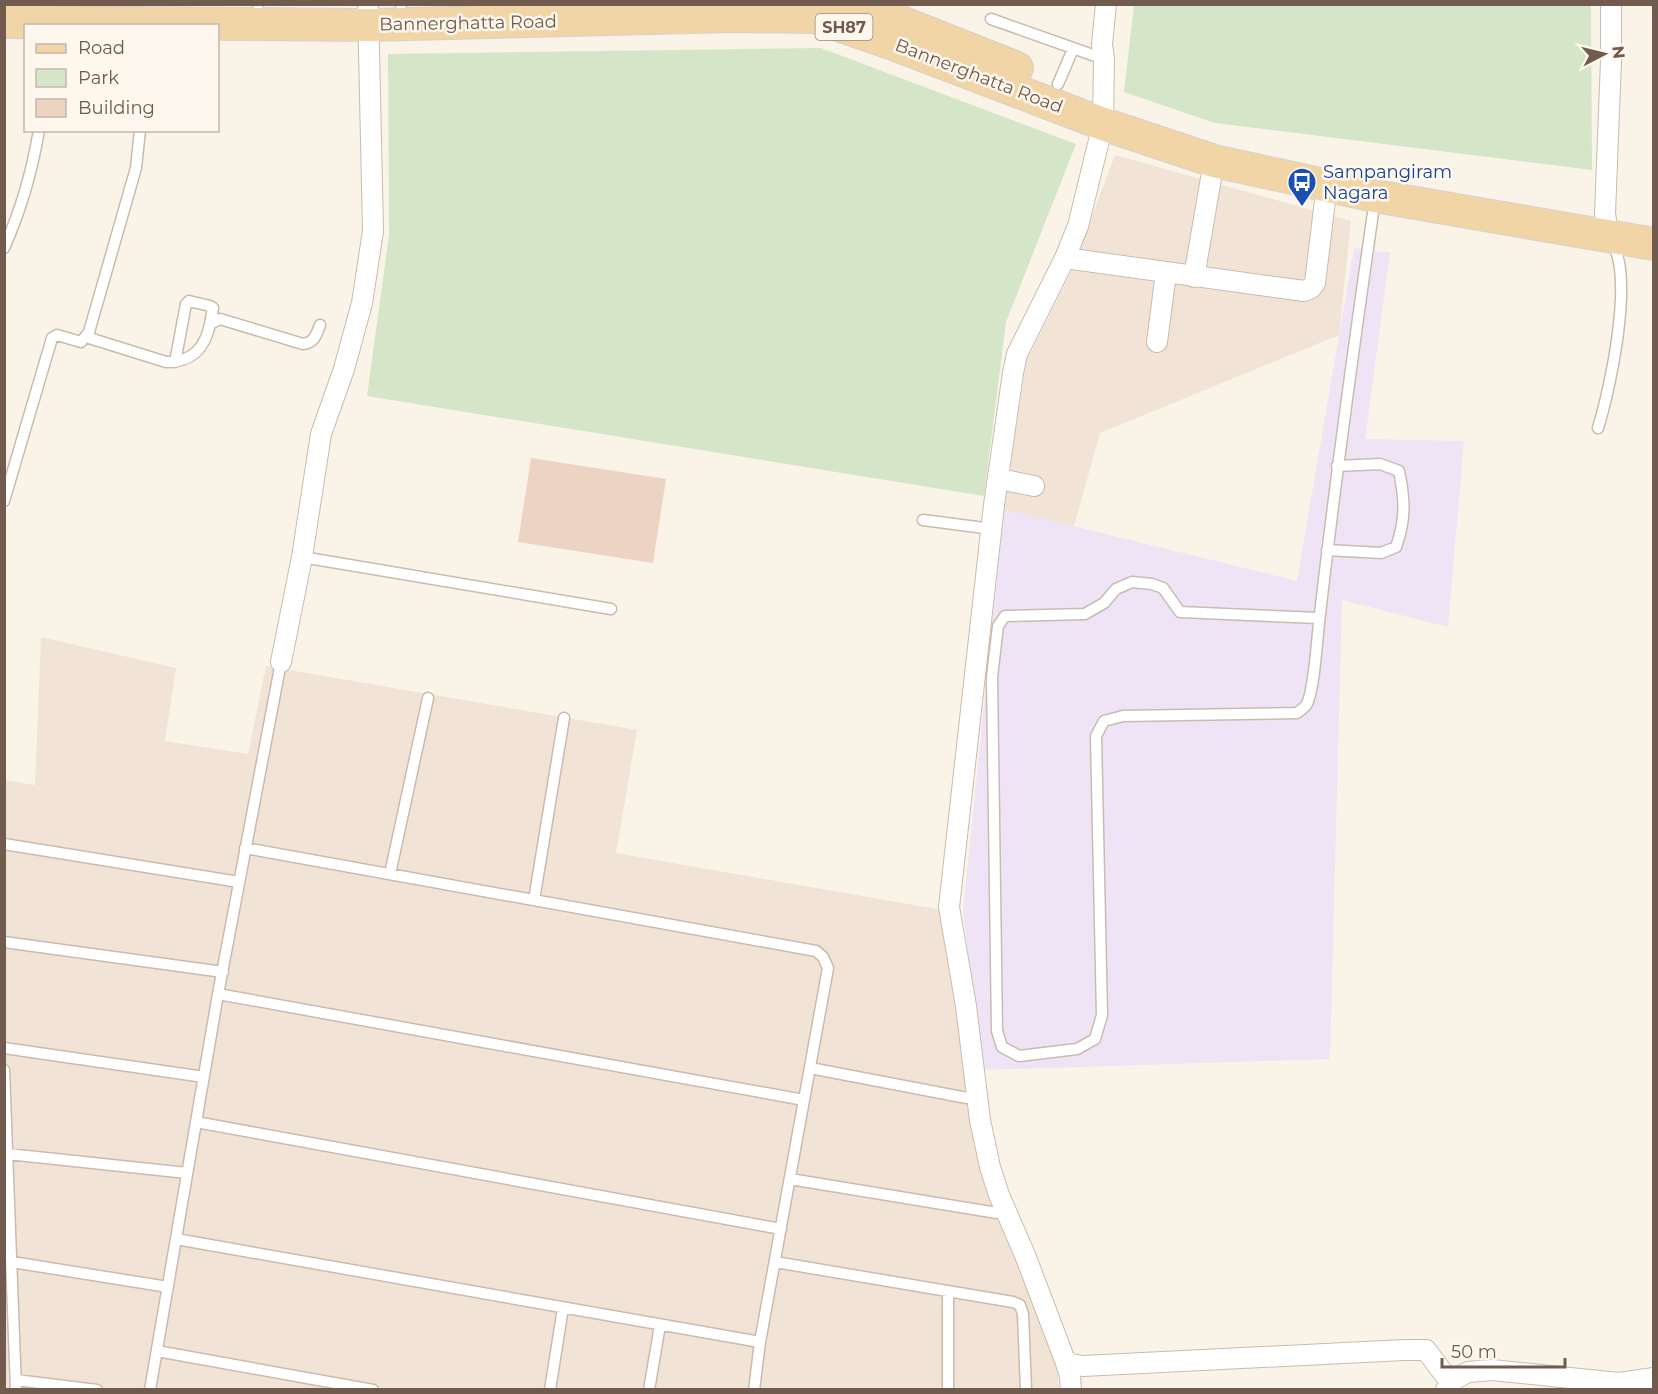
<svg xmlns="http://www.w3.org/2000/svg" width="1658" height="1394" font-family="Montserrat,sans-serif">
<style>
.residential{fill:#f1e4d6}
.education{fill:#efe4f6}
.green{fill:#d4e6c7}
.building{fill:#ecd3c2}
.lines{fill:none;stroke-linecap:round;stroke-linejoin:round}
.lane-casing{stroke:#cbbbae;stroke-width:13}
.street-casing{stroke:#cbbbae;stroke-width:22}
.primary-casing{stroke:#d7d1cd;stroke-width:34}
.lane{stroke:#fff;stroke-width:10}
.street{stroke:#fff;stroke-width:20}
.primary{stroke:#f1d5a7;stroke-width:32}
.labels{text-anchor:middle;stroke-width:5;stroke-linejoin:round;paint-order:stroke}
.shield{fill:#fdf7ed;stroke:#9b897e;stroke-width:1.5}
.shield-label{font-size:16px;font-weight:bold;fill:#715a4e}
.street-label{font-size:18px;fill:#715a4e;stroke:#fdf7ed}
.transit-label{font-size:18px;fill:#164399;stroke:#fdf7ed;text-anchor:start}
</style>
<rect width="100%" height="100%" fill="#faf3e7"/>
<path class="residential" d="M1115,155L1351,221L1339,335L1100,433L1074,526L1003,516L1026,362L1069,277Z
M41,637L176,668L165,741L248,754L266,666L637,730L616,853L942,910L987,1177L1057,1359L1059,1389H5L4,780L35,785Z"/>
<path class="education" d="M1354,248L1390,253L1365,439L1464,441L1448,627L1342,600L1330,1059L981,1070L963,910L1004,509L1297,581Z"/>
<path class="green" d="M1134,5H1591L1592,170L1215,123L1124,92Z
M821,48L1076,144L1006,322L984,496L367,396L389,235L388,54Z"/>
<path class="building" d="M531,458L666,479L653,563L518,542Z"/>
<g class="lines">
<g class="lane-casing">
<path id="lane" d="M258,4V5
M401,4V5
M991,19L1104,59
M1058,84L1073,49
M4,248C21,210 32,172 39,130
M86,337L166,362C193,362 205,348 210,324L220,319L303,344C315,342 316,335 320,325
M175,362L186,304L189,301L210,306L213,308L210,324
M1598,428C1610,389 1635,275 1611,241
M4,501L52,338L57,335L81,342L89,332L136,168L140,130
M923,520L992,529
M1327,550L1381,553L1396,547C1406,519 1405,500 1399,471L1380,464L1337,466
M302,557L611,609
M1319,618L1180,612L1163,588L1152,584L1132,582L1116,589L1104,603L1085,614L1005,616L998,626L992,677L997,1031L1002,1047L1019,1056L1077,1049L1095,1039L1102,1015L1096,736L1104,721L1123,716L1297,713C1301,710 1305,707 1307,704C1315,686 1317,635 1320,614C1336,475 1355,337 1375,199
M4,844L239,882
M245,848L816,951L823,957L828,968L760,1342L754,1390
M390,874L428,698
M534,900L564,718
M4,942L223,972
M218,994L804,1100
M4,1048L204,1077
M810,1068L967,1098
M4,1070L16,1390
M196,1122L781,1229
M8,1154L187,1173
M790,1179L997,1213
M176,1239L760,1342
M12,1262L168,1287
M775,1262L1013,1302L1020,1305L1023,1314L1026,1390
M948,1291V1390
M157,1351L373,1390
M16,1380L97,1390
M150,1390L218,994L281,662
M550,1390L563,1308
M649,1390L660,1325"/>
</g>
<g class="street-casing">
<path id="street" d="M1608,236L1605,213L1611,61V4
M1065,258L1304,291L1311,288L1315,283L1327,184
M1194,277L1214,161
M1157,342L1166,273
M999,479L1034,486
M281,662L302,557L321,434L344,369L362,303L373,231L368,5
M1066,1363L1083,1366L1404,1350H1426L1450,1382
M1071,1390L1070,1376L1066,1363L1025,1255L999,1195L990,1167L980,1120L966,1006L949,907L994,505L1013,373L1017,354L1065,258L1078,226L1103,124L1104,59L1102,44L1106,4
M1446,1390L1450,1382L1468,1372L1492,1370L1619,1383L1654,1378"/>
</g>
<g class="primary-casing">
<path id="primary" d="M846,4L901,22L1017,68
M4,22L369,25L732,16L815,17L896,45L1103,124L1214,161L1375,196L1654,244"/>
</g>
<use href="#lane" class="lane"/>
<use href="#street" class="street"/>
<use href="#primary" class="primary"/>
</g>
<defs>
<g id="bus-pin" transform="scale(1.5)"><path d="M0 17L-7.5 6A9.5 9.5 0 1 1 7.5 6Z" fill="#1a4fb4" stroke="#fdf7ed"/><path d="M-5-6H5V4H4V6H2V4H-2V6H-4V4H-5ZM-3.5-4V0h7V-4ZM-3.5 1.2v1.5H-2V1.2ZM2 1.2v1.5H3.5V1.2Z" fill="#fff"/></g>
</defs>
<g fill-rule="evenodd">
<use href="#bus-pin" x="1302" y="182"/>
</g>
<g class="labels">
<rect class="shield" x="815.5" y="14" width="57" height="26" rx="4.5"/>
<g class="shield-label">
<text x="844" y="33">SH87</text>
</g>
<g class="street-label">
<text transform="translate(468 23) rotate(-1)" y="6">Bannerghatta Road</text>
<text transform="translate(979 76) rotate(21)" y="6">Bannerghatta Road</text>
</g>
<g class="transit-label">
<text x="1323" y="178">Sampangiram<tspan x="1323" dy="21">Nagara</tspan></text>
</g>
</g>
<rect width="1658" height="1394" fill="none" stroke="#715a4e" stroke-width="12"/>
<rect x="24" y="24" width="195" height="108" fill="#fdf7ed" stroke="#c5b8ad" stroke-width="1.5"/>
<rect x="36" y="44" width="30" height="9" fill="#f1d5a7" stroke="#c5b8ad" stroke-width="1.5"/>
<text x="78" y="54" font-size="18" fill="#715a4e">Road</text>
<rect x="36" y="69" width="30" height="18" fill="#d4e6c7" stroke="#c5b8ad" stroke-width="1.5"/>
<text x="78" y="84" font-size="18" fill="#715a4e">Park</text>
<rect x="36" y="99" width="30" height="18" fill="#ecd3c2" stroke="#c5b8ad" stroke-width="1.5"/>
<text x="78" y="114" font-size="18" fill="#715a4e">Building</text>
<g transform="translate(1604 54) rotate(83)" stroke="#fdf7ed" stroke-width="4.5" paint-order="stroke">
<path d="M0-4.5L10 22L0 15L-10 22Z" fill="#715a4e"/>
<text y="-9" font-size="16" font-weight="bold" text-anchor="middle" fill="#715a4e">N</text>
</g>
<path d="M1442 1358v9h123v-9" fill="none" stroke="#715a4e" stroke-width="3"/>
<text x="1451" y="1358" font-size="18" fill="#715a4e" stroke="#fdf7ed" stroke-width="4.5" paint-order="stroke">50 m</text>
</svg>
